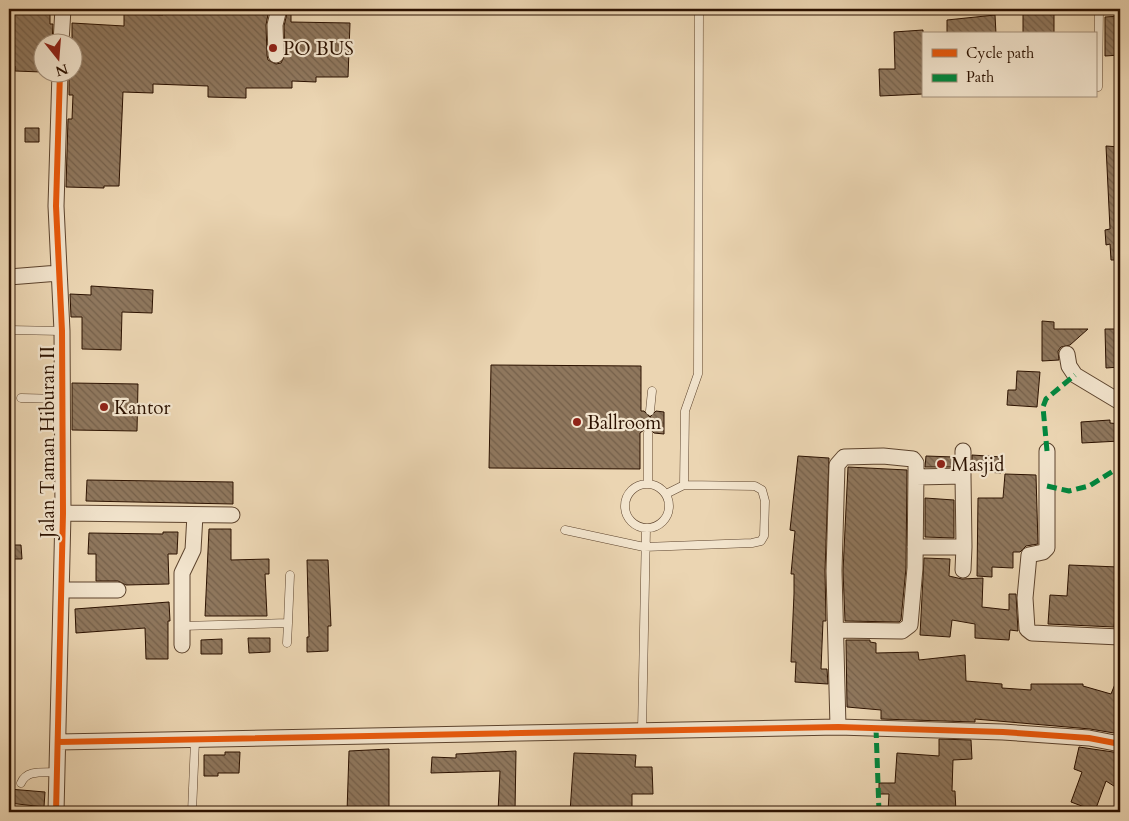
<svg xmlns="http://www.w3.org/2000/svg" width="1129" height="821" font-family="Cardo,serif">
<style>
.building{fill:url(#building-back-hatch);stroke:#2c1201}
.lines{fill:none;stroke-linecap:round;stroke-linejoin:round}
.service-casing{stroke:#5c432d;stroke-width:9}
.minor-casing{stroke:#5c432d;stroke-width:17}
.service{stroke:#f2e4cd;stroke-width:8}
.minor{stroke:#f2e4cd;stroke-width:15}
.quiet{stroke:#00873e;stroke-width:5;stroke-dasharray:10 5;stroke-linecap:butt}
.cycleway-casing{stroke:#f2e4cd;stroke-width:9}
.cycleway{stroke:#e8590c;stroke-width:6}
.poi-dot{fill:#8f2418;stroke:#f2e4cd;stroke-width:2}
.labels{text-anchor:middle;stroke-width:4.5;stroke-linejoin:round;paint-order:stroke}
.poi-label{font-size:19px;fill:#2c1201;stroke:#f2e4cd;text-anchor:start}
.street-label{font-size:19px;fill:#2c1201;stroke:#f2e4cd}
</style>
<defs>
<pattern id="building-back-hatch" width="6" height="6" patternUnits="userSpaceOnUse" patternTransform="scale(1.25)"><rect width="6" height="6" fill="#8f775d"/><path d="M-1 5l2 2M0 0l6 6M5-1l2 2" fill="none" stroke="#75604a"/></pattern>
</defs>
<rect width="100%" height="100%" fill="#ebd5b2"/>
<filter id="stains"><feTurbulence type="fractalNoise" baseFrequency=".004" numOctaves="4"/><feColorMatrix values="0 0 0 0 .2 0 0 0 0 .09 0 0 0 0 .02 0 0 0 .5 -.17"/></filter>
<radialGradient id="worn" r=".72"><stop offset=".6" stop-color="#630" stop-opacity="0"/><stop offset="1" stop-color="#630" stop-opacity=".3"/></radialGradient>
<path class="building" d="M9,9H26V12L50,13V24H53L52,42H42V72L15,71V66H9Z
M254,9H269L266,25L267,55L268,60L276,64L281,63L285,55L284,26L288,9H291V22L350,23L348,77H316V82L292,81V88H246V98L208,97V86L153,84V93L123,92L119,186H104V188L66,187L68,119H72L73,95H69V76H72V23L124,26V14L163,15V12L254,14Z
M1054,11V34H1023V12Z
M995,15L996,34H947V20Z
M1120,16V55L1105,56V17Z
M923,30V94L880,96L879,69H895L894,32Z
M25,128H39V142H25Z
M1106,146L1120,147V260H1111L1110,244L1106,245L1105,230L1110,229Z
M91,286L153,290L152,313L122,312L121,350L82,349V317H71L70,294L91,295Z
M1042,321L1054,322V329H1088L1070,345L1061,347L1058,351L1059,360L1042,361Z
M1105,329H1120V367L1106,368Z
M491,365L641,366V411H644L650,417L656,411L664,412V434L654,433L648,427L640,433V469L489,468Z
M1017,371L1040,372L1037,407L1007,405L1008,390H1016Z
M72,383L138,384L137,431L72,430Z
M1110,420V423L1120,424V441L1082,443L1081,422Z
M972,455L1002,457L1001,473L972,471Z
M798,456L829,458L825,571L826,621H823L821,669H827L828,684L795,682L796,662H791L794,594V574H791L795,531L790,530Z
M926,456L954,457V467H925Z
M848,467L907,470L906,568L901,620L899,622L845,621L843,571Z
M1005,474L1036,475L1038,544L1026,546L1020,552H1013V568L992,567V577L977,576L978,498H1003Z
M87,480L233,482V504L86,501Z
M925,498L954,500V538L925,537Z
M209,529H231V560L269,559V574H265L267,616H205Z
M163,532H178L177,554H168L169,584L126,585L118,581H96V554H88L89,533L163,534Z
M9,545H21L22,559H9Z
M924,558L950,559L949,576L962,579L983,578L982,607L1009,610V594H1016L1018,631L1010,630L1009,640L975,638V624L952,620L950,637L920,635Z
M307,560H328L331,626H328V651L307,652V637H309Z
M1069,565L1118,567L1120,613H1115L1114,627L1048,624L1050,595L1067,596Z
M169,602L170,621H168V659H146L145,628L76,633L75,609Z
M248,638H270V652L249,653Z
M222,639V654H201V640Z
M846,640H870V642L876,643V653L918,652L919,660L965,655L966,681L1002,684V688L1031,690V684H1083V686L1111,694L1120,672V734L1090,729L975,719V722L881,719V710L847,707Z
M939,739L971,740L972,759L953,760L952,791H955L956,812H888L889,794H879V783H895L897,753L939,756Z
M1079,747L1120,753V781L1117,788L1106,781L1095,811L1071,802L1082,772L1074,769Z
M389,749V812H347L349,751Z
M516,751L515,812H498L500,771L431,773L432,757L456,758V754Z
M225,752H240L239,773H218V776H204V755H225Z
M574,753L636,755L635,767H652L653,794H632V812H570Z
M9,789L45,792L44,807L9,803Z"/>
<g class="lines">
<g class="service-casing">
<path id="service" d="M1098,87L1099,9
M9,330L62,331
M21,398L63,399
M650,411L652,391
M625 506a22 22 0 1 1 44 0a22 22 0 1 1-44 0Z
M648,484V433
M684,485L685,411L698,374L699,9
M565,530L644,547L752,543L761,541L764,536L765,501L762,490L755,486L684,485L666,494
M288,623L290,575
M181,626L288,623L287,643
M642,730L646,529
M21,783C27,769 44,773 57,772
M192,812L195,741"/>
</g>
<g class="minor-casing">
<path id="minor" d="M61,42L63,9
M276,55L275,25L279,9
M9,277L59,273
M1067,354L1069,366L1075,375L1120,402
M963,451V476
M1047,451V548L1043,552L1029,555L1025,598L1027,629L1032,633L1120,637
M63,513L232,515
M915,547H964L963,476L916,477
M963,570L964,547
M62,590H118
M836,630L902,631L910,625L915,568L916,470V463L913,459L883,456L844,457L837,465L834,571L838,727
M182,645V573L193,550L195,515
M58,742L838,727L1003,732L1089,738L1120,744
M56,812L63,513L62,331L56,206L60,72"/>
</g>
<use href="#service" class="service"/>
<use href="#minor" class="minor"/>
<path class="quiet" d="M1047,451L1043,407L1046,399L1075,375
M1047,486L1069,491L1089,486L1120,467
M876,728L879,812"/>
<g class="cycleway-casing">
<path id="cycleway" d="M58,742L838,727L1003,732L1089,738L1120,744
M56,812L63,513L62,331L56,206L60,72"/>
</g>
<use href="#cycleway" class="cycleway"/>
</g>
<g class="poi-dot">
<circle cx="273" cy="48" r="5"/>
<circle cx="104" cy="407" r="5"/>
<circle cx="577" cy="422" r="5"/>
<circle cx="941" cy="464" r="5"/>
</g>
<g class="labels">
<g class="poi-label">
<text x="283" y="55">PO BUS</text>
<text x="114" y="414">Kantor</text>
<text x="587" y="429">Ballroom</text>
<text x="951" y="471">Masjid</text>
</g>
<g class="street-label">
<text transform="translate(47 442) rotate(-90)" y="7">Jalan Taman Hiburan II</text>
</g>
</g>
<rect width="1129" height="821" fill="none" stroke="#ebd5b2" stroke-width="30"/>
<rect x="10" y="10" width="1109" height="801" fill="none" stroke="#2c1201" stroke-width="2.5"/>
<rect x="15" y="15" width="1099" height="791" fill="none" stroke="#2c1201"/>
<rect x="922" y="32" width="175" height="65" fill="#f2e4cd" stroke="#a3907b"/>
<rect x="932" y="49" width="25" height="8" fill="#e8590c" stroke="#a3907b"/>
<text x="966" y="58" font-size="15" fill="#2c1201">Cycle path</text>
<rect x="932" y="74" width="25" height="8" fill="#00873e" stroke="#a3907b"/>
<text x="966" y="82" font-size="15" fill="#2c1201">Path</text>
<g transform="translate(58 58) rotate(163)"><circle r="24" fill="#f2e4cd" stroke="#a3907b"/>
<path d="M0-4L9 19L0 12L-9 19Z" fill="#8f2418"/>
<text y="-8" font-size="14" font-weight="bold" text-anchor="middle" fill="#2c1201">N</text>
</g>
<rect width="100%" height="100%" filter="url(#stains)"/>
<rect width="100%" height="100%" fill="url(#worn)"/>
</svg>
